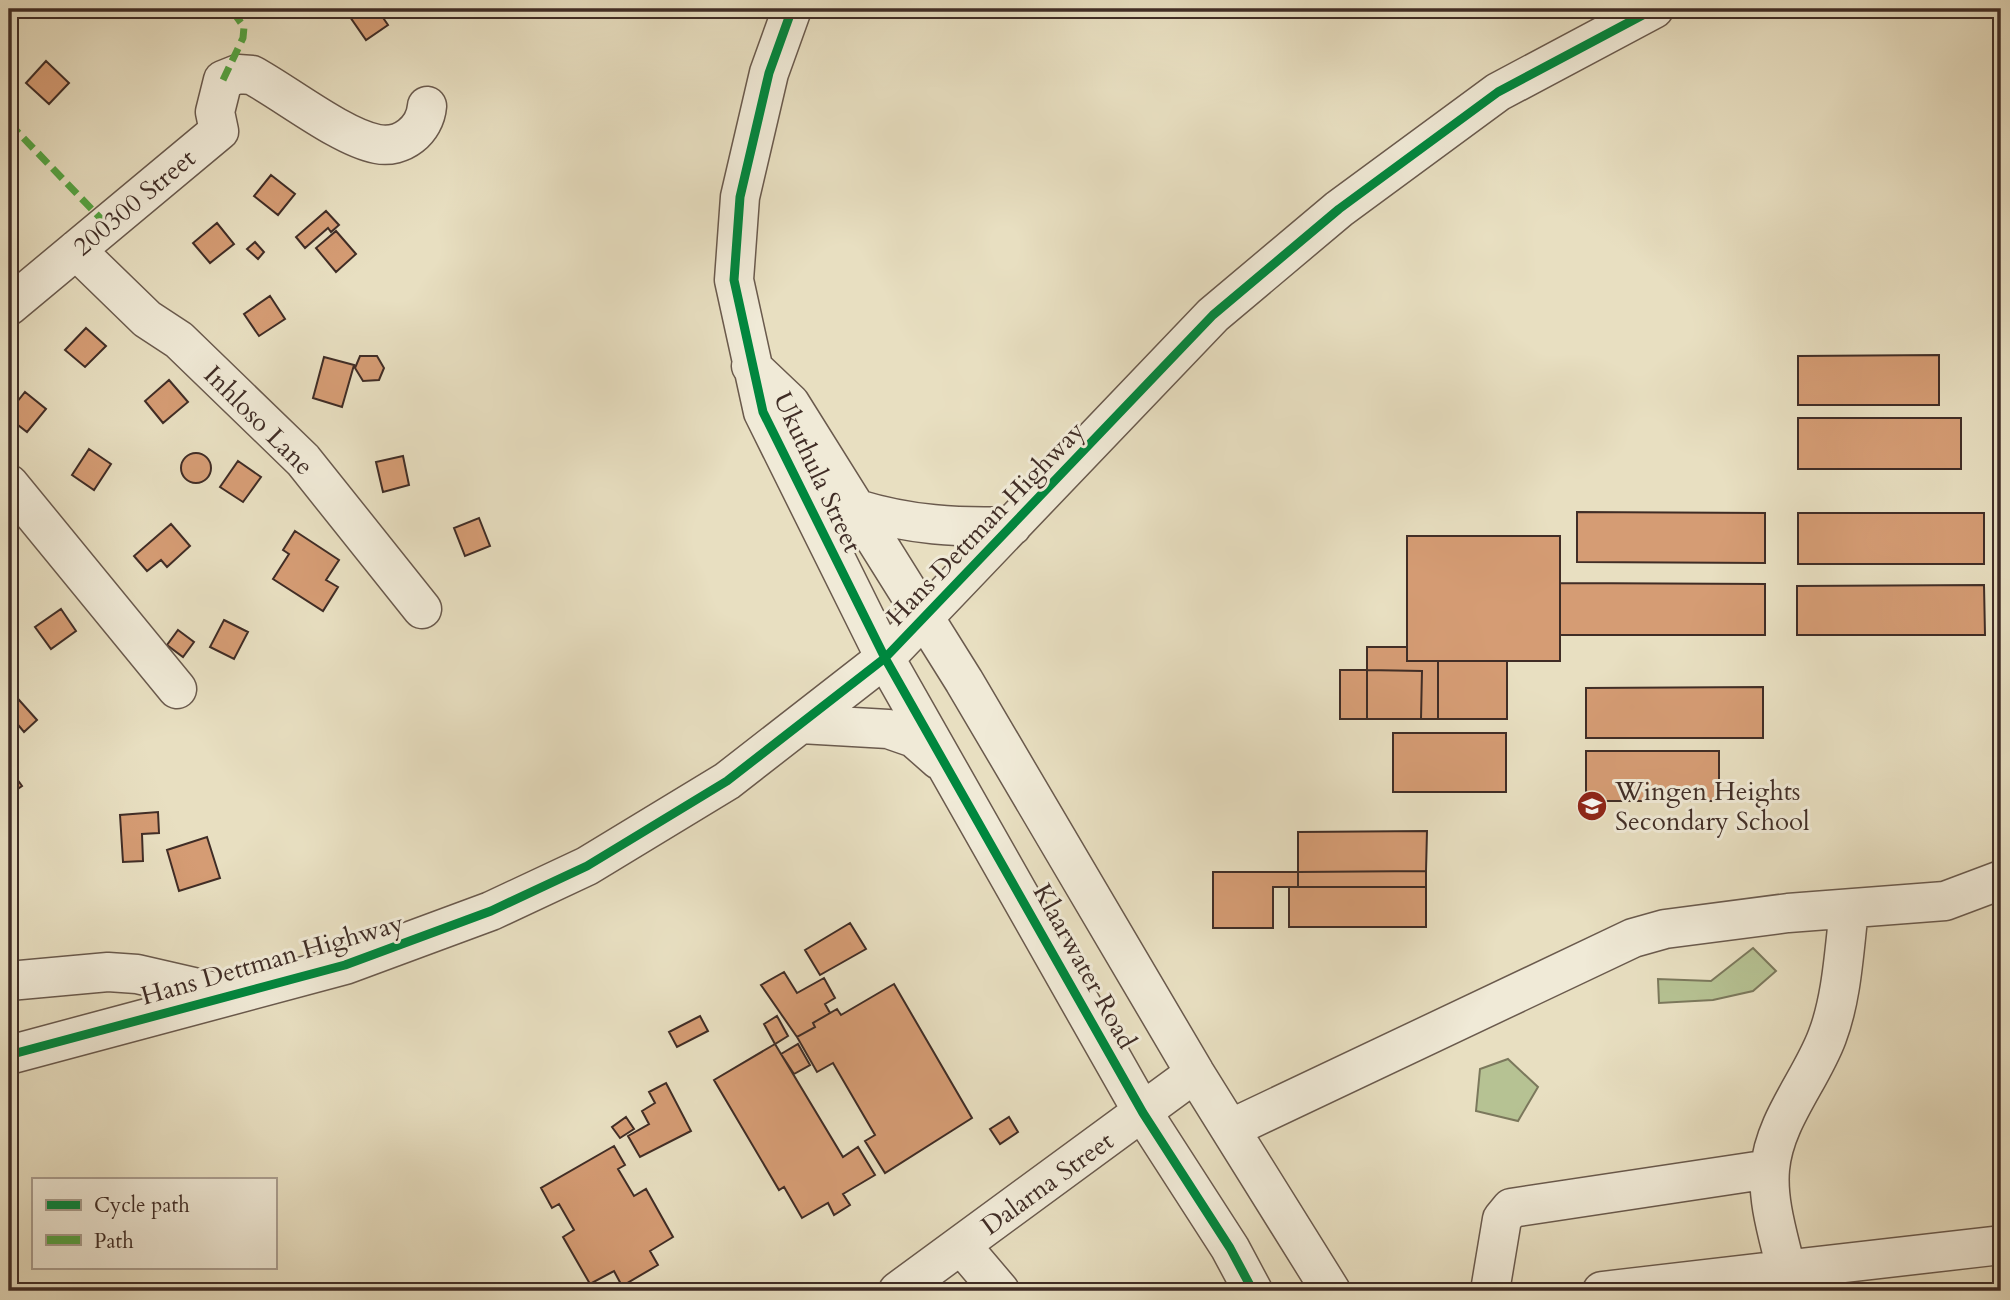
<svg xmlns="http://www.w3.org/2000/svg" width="2010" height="1300" font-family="Cardo,serif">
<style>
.green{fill:#b6c293;stroke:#7b785c;stroke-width:2}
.building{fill:#d59c74;stroke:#402d26;stroke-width:2}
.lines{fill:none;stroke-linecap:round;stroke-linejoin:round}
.minor-casing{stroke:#6a5a4d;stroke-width:41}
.minor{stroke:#f0ead7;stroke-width:38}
.quiet{stroke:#54a442;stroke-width:7;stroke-dasharray:14 7;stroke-linecap:butt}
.cycleway-casing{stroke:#f0ead7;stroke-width:13}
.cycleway{stroke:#00873e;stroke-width:9}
.labels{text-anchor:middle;stroke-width:6;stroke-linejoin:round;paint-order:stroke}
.street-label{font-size:26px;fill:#402d26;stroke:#f0ead7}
.poi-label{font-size:26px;fill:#402d26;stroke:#f0ead7;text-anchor:start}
</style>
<rect width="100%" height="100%" fill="#e8dfc1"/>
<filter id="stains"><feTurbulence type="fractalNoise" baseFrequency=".00286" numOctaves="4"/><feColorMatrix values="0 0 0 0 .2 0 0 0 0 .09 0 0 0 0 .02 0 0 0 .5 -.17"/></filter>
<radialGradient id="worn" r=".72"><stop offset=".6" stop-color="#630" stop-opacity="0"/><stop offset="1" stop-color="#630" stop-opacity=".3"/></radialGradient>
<path class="green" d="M1753,948L1776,971L1753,991L1713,1000L1659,1003L1658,979L1711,981Z
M1508,1059L1538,1087L1518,1121L1476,1111L1480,1069Z"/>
<path class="building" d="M357,9H377L388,25L366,40L348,14Z
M46,61L69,83L49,104L26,83Z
M271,175L295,194L278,215L254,196Z
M326,211L339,225L331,232L328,228L305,248L296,237Z
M217,223L234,244L210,263L193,243Z
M336,231L356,254L336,272L316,248Z
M255,242L264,252L258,259L247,249Z
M270,296L285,319L259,336L244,314Z
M86,328L106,346L85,367L65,350Z
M1939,355V405H1798V356Z
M360,356H377L384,368L379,380L363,381L355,368Z
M324,357L354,365L342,407L313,398Z
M169,380L188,402L163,423L145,401Z
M25,392L46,409L27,432L9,418V412Z
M1798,418H1961V469H1798Z
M89,449L111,464L94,490L72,475Z
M181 468a15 15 0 1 1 30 0a15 15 0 1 1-30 0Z
M403,456L409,485L383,492L376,462Z
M238,461L261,477L243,502L220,487Z
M1577,512L1765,513V563L1577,562Z
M1798,513H1984V564H1798Z
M479,518L490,546L465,556L454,528Z
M171,524L190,546L167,567L161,560L147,571L134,556Z
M295,531L339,560L326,580L338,587L323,611L273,579L289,554L283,550Z
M1407,536H1560V661H1407Z
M1560,583L1765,584V635H1560Z
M1984,585L1985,635H1797V586Z
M61,609L76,631L51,649L35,627Z
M224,620L248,632L234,659L210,647Z
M178,630L194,642L183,657L167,645Z
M1367,647H1407V661H1438V719H1421L1422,671L1367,670Z
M1438,661H1507V719H1438Z
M1340,670H1367V719H1340Z
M1367,670L1422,671L1421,719H1367Z
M1763,687V738H1586V688Z
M11,691L37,720L24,732L9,714Z
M1393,733H1506V792H1393Z
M1586,751H1719V801H1586Z
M9,768L22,786L9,795Z
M158,812L159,833L142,834L143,861L123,862L120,815Z
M1427,831L1426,871L1298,872V832Z
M207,837L220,878L179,891L167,850Z
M1426,871V887H1298V872Z
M1213,872H1298V887H1273V928H1213Z
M1289,887H1426V927H1289Z
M850,923L866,949L820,975L805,950Z
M784,972L797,993L824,978L835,998L825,1004L830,1013L813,1023L815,1027L797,1037L761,985Z
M894,984L972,1118L885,1173L865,1141L875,1135L833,1063L817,1072L797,1037L815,1027L813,1023L837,1009L841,1015Z
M700,1016L708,1031L677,1047L669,1032Z
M777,1016L788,1036L775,1044L764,1024Z
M775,1044L843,1157L858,1147L875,1175L843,1194L850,1205L834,1215L828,1203L802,1218L784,1187L779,1190L714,1080Z
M798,1044L810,1065L794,1074L781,1054Z
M666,1083L691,1131L640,1157L628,1136L649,1124L642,1111L655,1103L649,1092Z
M626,1117L634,1129L620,1138L612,1127Z
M1009,1117L1018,1132L1000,1144L990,1129Z
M614,1146L625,1165L618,1169L634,1196L646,1189L673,1237L650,1251L658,1265L622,1286L614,1271L590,1284L563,1237L574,1230L559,1204L552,1208L541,1188Z"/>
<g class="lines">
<g class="minor-casing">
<path id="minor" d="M792,9L769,73L740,197L734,280L763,412L885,658L1143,1113L1230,1248L1253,1291
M76,250L147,319L179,340L303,460L422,609
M9,306L219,131L215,112L223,80L238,74L252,75C287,94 341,137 377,144C402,149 425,130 427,106
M751,366L790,403L964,681L1195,1073L1331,1291
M9,484L177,689
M857,509C909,525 958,528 1012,526
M801,724L888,729L914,738L939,760
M9,981L108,972L137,974L224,994
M9,1055L345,965L491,911L587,866L727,781L885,658L1213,315L1339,209L1498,92L1654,9
M1230,1129L1633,938L1665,929L1788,913L1945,901L2001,880
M961,1245L1000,1291
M1786,1269C1779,1238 1767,1202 1770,1169C1774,1121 1811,1080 1827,1037C1842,998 1844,951 1849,910
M898,1291L1195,1073
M1490,1291L1502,1219L1511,1208L1770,1169
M1602,1291L2001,1245"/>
</g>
<use href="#minor" class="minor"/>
<path class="quiet" d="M223,80L243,38L244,27L231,9
M9,123L105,223"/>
<g class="cycleway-casing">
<path id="cycleway" d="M792,9L769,73L740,197L734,280L763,412L885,658L1143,1113L1230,1248L1253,1291
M9,1055L345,965L491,911L587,866L727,781L885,658L1213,315L1339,209L1498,92L1654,9"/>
</g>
<use href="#cycleway" class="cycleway"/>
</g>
<defs>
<g id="school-disc" transform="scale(1.575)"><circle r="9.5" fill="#8f2418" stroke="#f0ead7"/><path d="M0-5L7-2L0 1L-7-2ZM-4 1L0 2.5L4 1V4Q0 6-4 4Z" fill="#fff"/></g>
</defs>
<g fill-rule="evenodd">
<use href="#school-disc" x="1592" y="806"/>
</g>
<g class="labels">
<g class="street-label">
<text transform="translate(134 202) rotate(-40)" y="9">200300 Street</text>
<text transform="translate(259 420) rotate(45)" y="9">Inhloso Lane</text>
<text transform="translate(818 472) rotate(65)" y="9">Ukuthula Street</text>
<text transform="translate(985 523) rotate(-46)" y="9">Hans Dettman Highway</text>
<text transform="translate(272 959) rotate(-16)" y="9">Hans Dettman Highway</text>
<text transform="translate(1085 966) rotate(61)" y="9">Klaarwater Road</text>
<text transform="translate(1047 1183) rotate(-36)" y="9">Dalarna Street</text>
</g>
<g class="poi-label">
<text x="1615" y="800">Wingen Heights<tspan x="1615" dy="30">Secondary School</tspan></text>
</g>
</g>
<rect width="2010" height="1300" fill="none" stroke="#e8dfc1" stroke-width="35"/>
<rect x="10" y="10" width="1989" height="1279" fill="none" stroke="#402d26" stroke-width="3.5"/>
<rect x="18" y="18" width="1975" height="1265" fill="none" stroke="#402d26" stroke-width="2"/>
<rect x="32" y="1178" width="245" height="91" fill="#f0ead7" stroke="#aa9e90" stroke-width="2"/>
<rect x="46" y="1200" width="35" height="10" fill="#00873e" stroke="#aa9e90" stroke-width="2"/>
<text x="94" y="1212" font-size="21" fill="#402d26">Cycle path</text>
<rect x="46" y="1235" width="35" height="10" fill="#54a442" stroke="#aa9e90" stroke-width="2"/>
<text x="94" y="1248" font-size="21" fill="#402d26">Path</text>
<rect width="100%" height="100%" filter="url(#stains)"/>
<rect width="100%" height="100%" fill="url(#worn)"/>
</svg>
